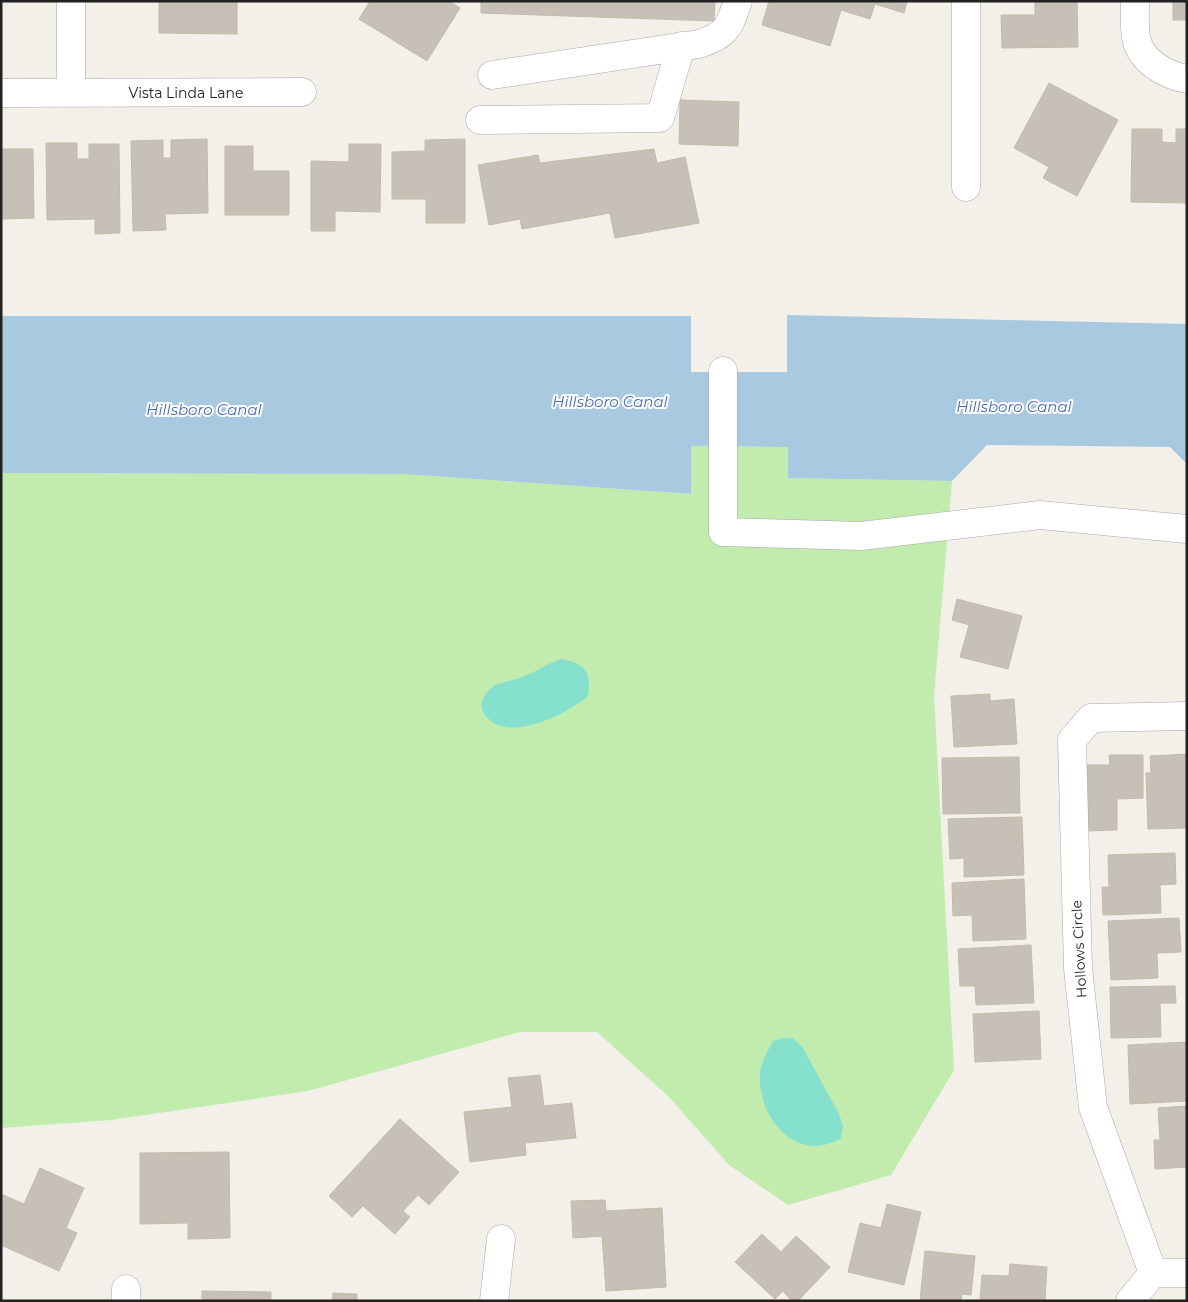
<svg xmlns="http://www.w3.org/2000/svg" width="1188" height="1302" font-family="Montserrat,sans-serif">
<style>
.grass{fill:#c1ecae}
.pitch{fill:#85e1ce}
.water{fill:#a8c9df}
.building{fill:#c7c0b7;stroke:#c4baaa}
.lines{fill:none;stroke-linecap:round;stroke-linejoin:round}
.minor-casing{stroke:#a8a8a8;stroke-width:29}
.minor{stroke:#fff;stroke-width:28}
.labels{text-anchor:middle;stroke-width:4;stroke-linejoin:round;paint-order:stroke}
.street-label{font-size:14px;fill:#212121;stroke:#fff}
.water-label{font-size:15px;font-style:italic;fill:#4a6cb4;stroke:#fff}
</style>
<rect width="100%" height="100%" fill="#f2f0e8"/>
<path class="grass" d="M691,446L788,447L789,478L952,481L934,696L954,1070L891,1175L788,1205L729,1165L669,1097L597,1032H520L308,1091L111,1120L1,1128V473L403,474L690,494Z"/>
<path class="pitch" d="M561,659C585,663 592,673 588,696C567,714 507,745 485,715C480,709 481,700 486,694C487,691 492,688 494,686C504,681 517,680 527,675C539,670 548,663 561,659Z
M782,1038H793L803,1048L839,1114L843,1126L841,1138C796,1165 757,1117 760,1073C761,1062 768,1051 773,1041Z"/>
<path class="water" d="M787,315L1187,324V464L1170,447L987,445L952,481L788,478V447L691,446V494L403,474L1,473V316H691V372H787Z"/>
<path class="building" d="M159,1H237V34L159,33Z
M370,1H449L460,8L427,61L359,19Z
M481,1H715L714,21L481,13Z
M769,1H907L904,13L875,4L870,19L841,10L830,46L762,25Z
M1035,1H1077L1078,47L1002,48L1001,15H1035Z
M1173,1H1187V20H1173Z
M1049,83L1118,120L1077,196L1043,178L1049,167L1014,148Z
M680,100L739,102L738,146L679,144Z
M1132,129H1162V142L1176,143V129H1187V203L1131,202Z
M207,139L208,213L165,214L166,230L133,231L131,141L163,140V158H171V140Z
M465,139V223H426V199H392V152L425,151V140Z
M46,143H77V159H89V144H119L120,233L95,234V219L47,220Z
M349,144H381L380,212L335,211V231H311V161L349,162Z
M225,146H253V171H289V215H225Z
M1,149H33L34,218L1,219Z
M654,149L657,163L685,157L699,223L615,238L610,213L522,229L520,219L489,225L478,165L538,155L540,163Z
M957,599L1022,616L1008,669L960,657L969,625L952,620Z
M990,694V701L1014,699L1017,744L954,747L951,696Z
M1187,754V828L1148,829L1146,773H1151L1150,756Z
M1109,755H1143V798L1117,799V830L1084,831L1083,765H1110Z
M1019,757L1020,813L943,814L942,758Z
M1022,817L1024,875L964,877V858L950,859L948,819Z
M1175,853L1176,884L1160,885L1161,913L1103,915L1102,887H1109L1108,855Z
M1024,879L1026,939L973,941L972,915L953,916L952,883Z
M1179,918L1181,952L1157,953L1158,978L1111,980L1108,921Z
M1031,945L1034,1003L976,1005L975,986H960L958,949Z
M1175,986L1176,1003H1160L1161,1037L1111,1038L1110,987Z
M1039,1011L1041,1059L975,1062L973,1014Z
M1187,1042V1101L1130,1104L1128,1045Z
M540,1075L544,1106L572,1103L576,1138L525,1143L526,1155L470,1162L464,1112L512,1107L508,1078Z
M1187,1106V1167L1155,1169L1154,1140H1160L1158,1108Z
M400,1119L459,1172L429,1205L418,1195L403,1211L410,1217L395,1234L363,1206L352,1217L329,1196Z
M229,1152L230,1238L188,1239V1223L140,1224V1153Z
M40,1168L84,1188L66,1228L77,1233L59,1271L1,1245V1194L24,1204Z
M605,1200L606,1211L662,1208L666,1287L606,1291L602,1236L573,1238L571,1201Z
M887,1204L921,1212L904,1285L848,1272L860,1223L881,1228Z
M762,1234L781,1252L796,1236L830,1267L798,1301H792L783,1291L775,1299L735,1262Z
M925,1251L975,1256L971,1295L962,1294L961,1301H920Z
M1010,1264L1047,1267L1045,1301H980L982,1275L1009,1276Z
M202,1291L271,1292V1301H202Z
M333,1293L357,1294V1301H332Z"/>
<g class="lines">
<g class="minor-casing">
<path id="minor" d="M1135,1C1135,13 1134,25 1136,37C1140,61 1165,75 1187,79
M71,2V93
M492,75L699,44C728,34 728,29 738,1
M1,93L302,92
M480,120L660,118L681,46
M966,187V1
M723,371V532L861,536L1040,515L1187,529
M1187,716L1091,718L1072,740L1078,968L1093,1107L1153,1273H1187
M126,1289V1301
M494,1301L501,1239
M1130,1301L1153,1273"/>
</g>
<use href="#minor" class="minor"/>
</g>
<g class="labels">
<g class="street-label">
<text x="186" y="98">Vista Linda Lane</text>
<text transform="translate(1079 949) rotate(-93)" y="5">Hollows Circle</text>
</g>
<g class="water-label">
<text x="610" y="407">Hillsboro Canal</text>
<text x="1014" y="412">Hillsboro Canal</text>
<text x="204" y="415">Hillsboro Canal</text>
</g>
</g>
<rect width="1188" height="1302" fill="none" stroke="#212121" stroke-width="5"/>
</svg>
